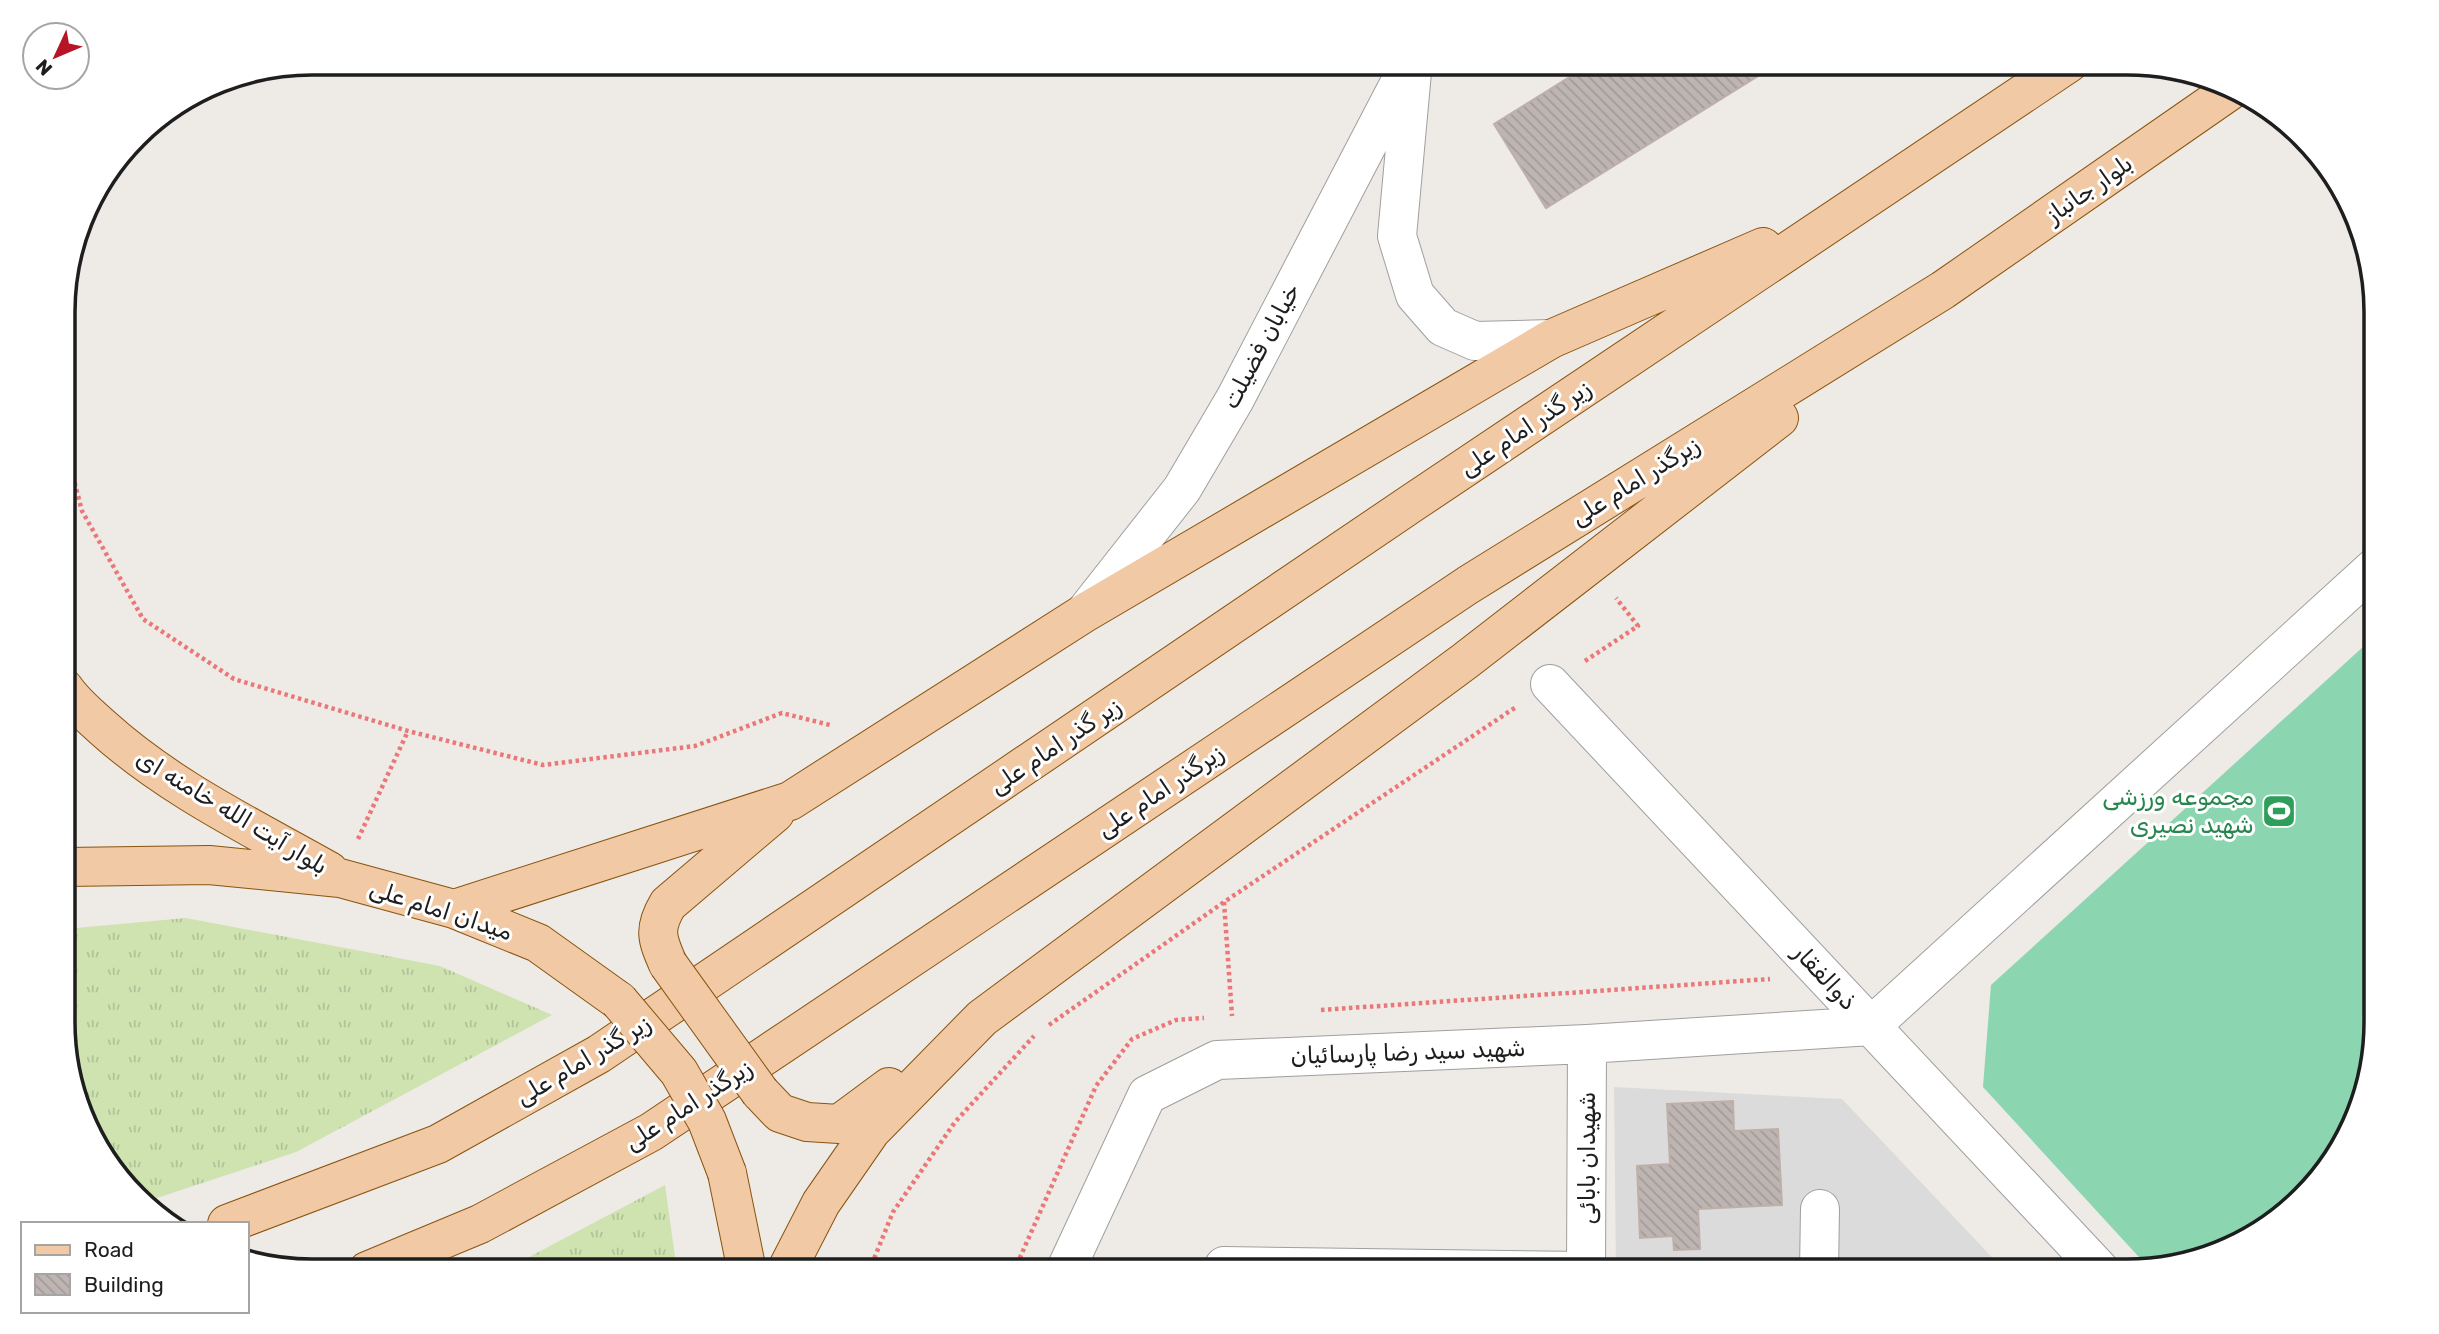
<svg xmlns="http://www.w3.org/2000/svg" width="2439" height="1334" font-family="Rubik,'Noto Naskh Arabic',sans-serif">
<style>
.residential{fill:#dcdbdb}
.grass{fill:url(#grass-tufts)}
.pitch{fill:#8bd5b1}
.building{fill:url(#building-back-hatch);stroke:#beb0a9;stroke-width:2}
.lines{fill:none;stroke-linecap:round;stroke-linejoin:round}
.minor-casing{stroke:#9f9f9f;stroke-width:40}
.major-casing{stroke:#88540f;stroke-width:40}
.path{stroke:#eb7878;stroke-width:4.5;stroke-dasharray:3.5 3.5;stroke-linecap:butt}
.minor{stroke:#fff;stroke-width:38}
.major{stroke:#f2c9a5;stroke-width:38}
.major-bridge-casing{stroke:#88540f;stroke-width:40;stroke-linecap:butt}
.major-bridge{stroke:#f2c9a5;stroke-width:38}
.labels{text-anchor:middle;stroke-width:6;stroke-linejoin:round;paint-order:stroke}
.street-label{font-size:24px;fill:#1e1e1e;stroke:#fff}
.leisure-label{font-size:24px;fill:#27864d;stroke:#fff;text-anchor:end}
.rim{fill:none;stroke:#1e1e1e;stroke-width:3.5}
</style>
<defs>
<pattern id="grass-tufts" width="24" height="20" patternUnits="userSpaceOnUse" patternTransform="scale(1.75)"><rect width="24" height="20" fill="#cee3b0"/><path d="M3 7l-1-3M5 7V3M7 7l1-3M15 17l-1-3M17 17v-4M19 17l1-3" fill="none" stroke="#b0c297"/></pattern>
<pattern id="building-back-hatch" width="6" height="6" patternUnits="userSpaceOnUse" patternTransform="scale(1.75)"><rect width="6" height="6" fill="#beb5b2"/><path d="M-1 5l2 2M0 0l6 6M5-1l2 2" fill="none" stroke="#a39b99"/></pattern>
</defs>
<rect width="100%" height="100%" fill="#eeeae5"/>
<path class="residential" d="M1614,1087L1842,1099L2005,1271H1616Z"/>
<path class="grass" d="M186,918L440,966L552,1015L296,1152L148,1201L114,1173L65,1055V929Z
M665,1185L677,1271H503Z"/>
<path class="pitch" d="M2375,636L2376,1022L2350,1133L2265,1229L2149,1268L1983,1087L1991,985Z"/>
<path class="building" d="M1592,63H1779L1546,208L1494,124Z
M1733,1101L1734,1131L1778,1129L1782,1205L1698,1209L1700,1249L1674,1250L1673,1236L1640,1238L1637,1166L1670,1164L1667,1104Z
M1954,1260L1955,1271H1889L1888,1263Z"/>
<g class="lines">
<g class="minor-casing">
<path id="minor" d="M1412,72L1397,236L1415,295L1443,327L1475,341L1551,339
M1086,611L1182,489L1235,399L1410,63
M1550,684L2100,1270
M1224,1266L1583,1271
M1065,1271L1147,1095L1217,1060L1587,1044L1871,1026L2375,567
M1586,1271L1587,1044
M1819,1271L1820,1209"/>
</g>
<g class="major-casing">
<path id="major" d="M64,688C74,703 88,714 102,727C168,787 251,827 329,871
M65,867L209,865L340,878L454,909L538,943L619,1001
M454,909L790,801L1086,612L1551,339L1763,247
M668,964C657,939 653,929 668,904L775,813
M760,1092L780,1113L807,1122L839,1124L889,1087
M727,1173L747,1271
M227,1224L438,1144L599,1054L1412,503L2069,63
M367,1271L480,1224L651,1132L1468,585L1943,290L2234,88
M786,1271L821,1203L871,1131L982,1018L1465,661L1779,418"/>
</g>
<path class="path" d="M64,442L82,511L143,619L234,679L408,731L543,765L695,746L782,713L830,725
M1585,661L1638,626L1616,598
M358,839L408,731
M1224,902L1232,1016
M1321,1010L1770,979
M1049,1025L1224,902L1516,707
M869,1271L893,1212L955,1122L1034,1036
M1014,1271L1096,1086L1132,1039L1176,1020L1204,1018"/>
<use href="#minor" class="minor"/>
<use href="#major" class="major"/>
<g class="major-bridge-casing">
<path id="major-bridge" d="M668,964L760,1092
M619,1001L679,1072L707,1121L727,1173"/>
</g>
<use href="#major-bridge" class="major-bridge"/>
</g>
<defs>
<g id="stadium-square" transform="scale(1.75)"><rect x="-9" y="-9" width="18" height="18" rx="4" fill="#2e9e5b" stroke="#fff"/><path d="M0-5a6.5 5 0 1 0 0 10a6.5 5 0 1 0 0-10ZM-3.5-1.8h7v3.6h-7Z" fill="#fff"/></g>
</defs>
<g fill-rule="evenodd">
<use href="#stadium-square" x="2279" y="811"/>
</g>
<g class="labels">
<g class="street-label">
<text transform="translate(2089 189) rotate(-35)" y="8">بلوار جانباز</text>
<text transform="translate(1261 346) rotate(-62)" y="8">خیابان فضیلت</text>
<text transform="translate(1525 428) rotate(-34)" y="8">زیر گذر امام علی</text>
<text transform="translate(1635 481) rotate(-32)" y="8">زیرگذر امام علی</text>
<text transform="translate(1055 746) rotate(-34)" y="8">زیر گذر امام علی</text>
<text transform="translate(1160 791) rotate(-34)" y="8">زیرگذر امام علی</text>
<text transform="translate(232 812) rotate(31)" y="8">بلوار آیت الله خامنه ای</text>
<text transform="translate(441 910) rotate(18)" y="8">میدان امام علی</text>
<text transform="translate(1825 977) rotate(47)" y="8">ذوالفقار</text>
<text transform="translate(1408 1052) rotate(-2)" y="8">شهید سید رضا پارسائیان</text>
<text transform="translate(583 1060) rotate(-31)" y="8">زیر گذر امام علی</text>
<text transform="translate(688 1105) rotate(-33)" y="8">زیرگذر امام علی</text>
<text transform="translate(1587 1158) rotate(-90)" y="8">شهیدان بابائی</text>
</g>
<g class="leisure-label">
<text x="2254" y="805">مجموعه ورزشی<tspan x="2254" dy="28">شهید نصیری</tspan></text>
</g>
</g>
<path d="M0 0H2439V1334H0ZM312 75H2127A237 237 0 0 1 2364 312V1022A237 237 0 0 1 2127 1259H312A237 237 0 0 1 75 1022V312A237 237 0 0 1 312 75Z" fill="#fff" fill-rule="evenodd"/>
<path class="rim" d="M312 75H2127A237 237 0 0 1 2364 312V1022A237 237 0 0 1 2127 1259H312A237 237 0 0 1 75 1022V312A237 237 0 0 1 312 75Z"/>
<rect x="21" y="1222" width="228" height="91" fill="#ffffff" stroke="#a5a5a5" stroke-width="2"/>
<rect x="35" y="1245" width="35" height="10" fill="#f2c9a5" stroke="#a5a5a5" stroke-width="2"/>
<text x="84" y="1257" font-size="21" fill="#1e1e1e">Road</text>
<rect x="35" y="1274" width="35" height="21" fill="url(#building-back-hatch)" stroke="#a5a5a5" stroke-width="2"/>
<text x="84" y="1292" font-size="21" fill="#1e1e1e">Building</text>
<g transform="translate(56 56) rotate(226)"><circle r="33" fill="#ffffff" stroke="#a5a5a5" stroke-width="2"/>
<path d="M0-5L12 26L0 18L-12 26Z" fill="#b71425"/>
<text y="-10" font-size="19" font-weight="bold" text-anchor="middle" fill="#1e1e1e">N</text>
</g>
</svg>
